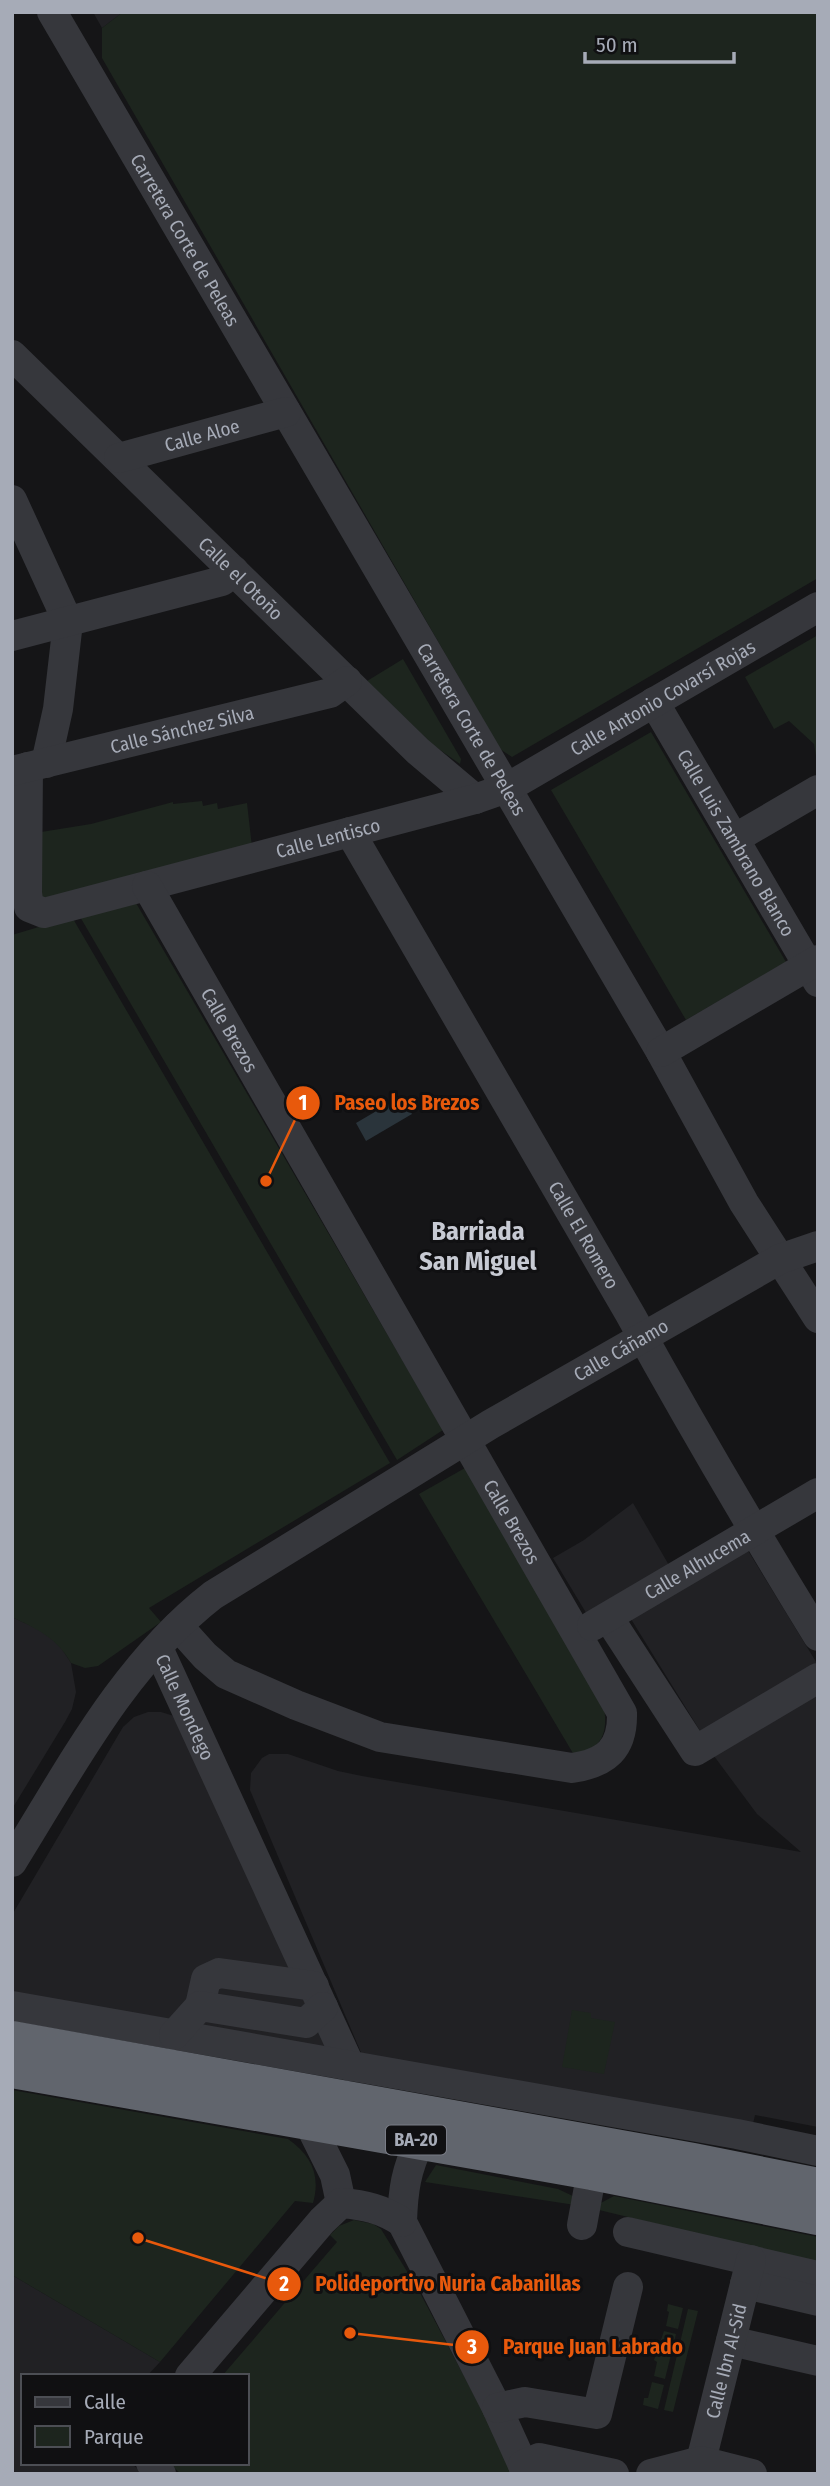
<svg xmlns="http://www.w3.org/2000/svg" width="830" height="2486" font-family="'Fira Sans Condensed',sans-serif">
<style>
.built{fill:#212124}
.green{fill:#1d251e}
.water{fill:#2a343b}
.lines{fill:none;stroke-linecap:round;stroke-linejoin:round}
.minor{stroke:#36373c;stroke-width:30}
.highway{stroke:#61656d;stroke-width:38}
.labels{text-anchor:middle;stroke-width:6;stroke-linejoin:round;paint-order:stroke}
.shield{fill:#101012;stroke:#797c86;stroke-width:2}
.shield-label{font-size:18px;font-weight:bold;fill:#a6abb7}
.street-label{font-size:19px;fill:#a6abb7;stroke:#101012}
.district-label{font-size:26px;font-weight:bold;fill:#c7cad3;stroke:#101012}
.leader{fill:none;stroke:#e8590c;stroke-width:2.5}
.callout-dot{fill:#e8590c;stroke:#101012;stroke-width:2.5}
.mark-label{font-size:21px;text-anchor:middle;font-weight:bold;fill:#fff}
.callout-label{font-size:21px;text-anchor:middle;font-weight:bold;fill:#e8590c;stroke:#101012;stroke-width:6;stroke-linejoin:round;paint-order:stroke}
</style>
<rect width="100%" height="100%" fill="#151517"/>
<path class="built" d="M93,12H123L102,28Z
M633,1503L670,1567L588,1616L553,1558L584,1540Z
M747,1549L818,1665L702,1734L631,1619Z
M12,1617L42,1631L60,1646L71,1663L76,1692L72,1709L65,1722L12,1809Z
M818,1692V2127L755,2115L753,2124L362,2055L250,1790L251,1773L262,1758L269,1754H288L338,1771L362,1776L801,1852L757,1814L714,1756Z
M148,1712H161L174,1716L328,2049L12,1995V1915L123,1727L134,1717Z
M12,2275L160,2362L147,2376H23V2463H131L143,2474H12Z"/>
<path class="green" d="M123,12H818V578L512,757L500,749L102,58V28Z
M818,635V768L814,744L789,721L774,729L745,677Z
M403,659L461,759L460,764L433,745L367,681Z
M651,732L786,962L686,1020L551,790Z
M202,801L203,806L217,803L218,809L247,803L252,847L38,904L41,832L91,824L173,802V804Z
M136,903L443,1430L397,1460L79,915Z
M72,917L390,1463L149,1608L161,1622L98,1666L85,1668L71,1663C57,1638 37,1629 12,1617V935Z
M465,1468L604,1705C608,1736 602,1744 577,1760L419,1494Z
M572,2010L591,2013V2018L615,2022L604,2074L562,2067Z
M12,2090L288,2139C311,2155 321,2175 313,2203L295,2201L160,2362L12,2275Z
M436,2165L558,2189L575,2197V2205L425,2182Z
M614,2196L818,2237V2263L595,2209L597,2205Z
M354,2220L373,2224L381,2229L419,2291L516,2474H181L169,2463H247V2376H222L337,2242L330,2235L339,2226Z
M668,2304L683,2308L678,2329L666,2326L669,2312L667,2311Z
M688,2309L698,2311L673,2412L664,2410Z
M664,2331L676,2334L665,2379L654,2376L657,2362L654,2360Z
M652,2382L664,2385L658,2409L643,2405L644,2398H648Z"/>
<path class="water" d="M402,1096L412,1114L366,1141L356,1123Z"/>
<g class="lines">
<g class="minor">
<path id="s1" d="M52,12L661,1052L744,1203L818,1318"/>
<path id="s2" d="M12,355L418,751L475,799"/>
<path id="s3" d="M119,458L286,412"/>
<path d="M12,500L68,622L58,709L46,763"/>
<path d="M12,636L222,581L234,571"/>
<path id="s4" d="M654,702L818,982"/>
<path id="s5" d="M28,767L27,893L29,907L44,913L475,799L507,788L818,607"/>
<path id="s6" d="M12,771L330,693L347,681"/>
<path id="s7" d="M350,832L630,1314C690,1423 753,1530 818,1636"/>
<path d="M734,839L818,790"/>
<path id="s8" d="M147,886L622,1713C623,1749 606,1763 572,1768L380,1737L296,1705L226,1674L205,1656L178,1626"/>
<path d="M661,1052L818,960"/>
<path d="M608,1617L695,1751L818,1678"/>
<path id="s9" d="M592,1626L818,1493"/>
<path id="s10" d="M158,1648L350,2066"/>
<path id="s11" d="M12,1862C70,1769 124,1664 213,1595L491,1424L780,1259L818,1246"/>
<path d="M12,2006L737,2134L818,2151"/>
<path d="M200,2006L206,1979L219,1973L314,1986"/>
<path d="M174,2035L200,2006L306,2023L323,2007"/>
<path d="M308,2121L335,2175L341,2203"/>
<path d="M420,2141C406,2170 403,2190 402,2222L497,2408L527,2474"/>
<path d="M582,2225L592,2171"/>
<path d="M628,2232L818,2276"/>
<path d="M745,2284L818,2301"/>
<path d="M731,2341L818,2361"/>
<path d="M190,2376L322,2221L341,2203C365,2205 382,2209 402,2222"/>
<path d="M497,2408L525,2402L597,2414L628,2287"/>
<path id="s12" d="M701,2461L751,2260"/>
<path d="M151,2463L161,2474"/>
<path d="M523,2465L539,2458L614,2474"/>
<path d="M651,2474L701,2461L752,2474"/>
</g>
<path class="highway" d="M12,2040L693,2162L818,2187
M12,2069L592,2171L818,2216"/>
</g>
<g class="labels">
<rect class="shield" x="386" y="2125.5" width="60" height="29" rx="5"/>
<g class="shield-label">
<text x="416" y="2146">BA-20</text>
</g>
<g class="street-label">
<text dy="7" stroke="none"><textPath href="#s1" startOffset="264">Carretera Corte de Peleas</textPath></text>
<text dy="7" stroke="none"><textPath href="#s3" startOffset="86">Calle Aloe</textPath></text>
<text dy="7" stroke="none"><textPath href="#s2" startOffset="320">Calle el Otoño</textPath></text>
<text dy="7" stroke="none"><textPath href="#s5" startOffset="816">Calle Antonio Covarsí Rojas</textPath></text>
<text dy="7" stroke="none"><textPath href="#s6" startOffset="175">Calle Sánchez Silva</textPath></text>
<text dy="7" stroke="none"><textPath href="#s1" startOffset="831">Carretera Corte de Peleas</textPath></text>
<text dy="7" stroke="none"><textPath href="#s5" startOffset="450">Calle Lentisco</textPath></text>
<text dy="7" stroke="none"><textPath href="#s4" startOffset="163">Calle Luis Zambrano Blanco</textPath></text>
<text dy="7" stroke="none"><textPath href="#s8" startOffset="166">Calle Brezos</textPath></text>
<text dy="7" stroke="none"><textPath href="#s7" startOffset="466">Calle El Romero</textPath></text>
<text dy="7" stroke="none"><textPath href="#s11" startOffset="812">Calle Cáñamo</textPath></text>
<text dy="7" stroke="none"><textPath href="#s8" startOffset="733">Calle Brezos</textPath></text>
<text dy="7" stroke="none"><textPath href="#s9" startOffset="122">Calle Alhucema</textPath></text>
<text dy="7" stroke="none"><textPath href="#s10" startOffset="65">Calle Mondego</textPath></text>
<text dy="7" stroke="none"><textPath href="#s12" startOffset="103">Calle Ibn Al-Sid</textPath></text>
</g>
<g class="district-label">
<text x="478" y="1240">Barriada<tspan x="478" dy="30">San Miguel</tspan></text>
</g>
</g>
<path class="leader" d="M266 1181L303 1103M138 2238L284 2284M350 2333L472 2347"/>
<g class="callout-dot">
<circle cx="266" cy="1181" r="7"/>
<circle cx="138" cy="2238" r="7"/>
<circle cx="350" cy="2333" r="7"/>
<circle cx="303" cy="1103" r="18"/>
<circle cx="284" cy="2284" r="18"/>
<circle cx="472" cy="2347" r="18"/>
</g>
<g class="mark-label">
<text x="303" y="1110">1</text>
<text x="284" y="2291">2</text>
<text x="472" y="2354">3</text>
</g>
<g class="callout-label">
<text x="407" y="1110">Paseo los Brezos</text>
<text x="448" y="2291">Polideportivo Nuria Cabanillas</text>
<text x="593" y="2354">Parque Juan Labrado</text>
</g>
<rect width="830" height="2486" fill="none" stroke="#a6abb7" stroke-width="28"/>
<rect x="21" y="2374" width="228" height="91" fill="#101012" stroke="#4c4e54" stroke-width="2"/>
<rect x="35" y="2397" width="35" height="10" fill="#36373c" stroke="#4c4e54" stroke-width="2"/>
<text x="84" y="2409" font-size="21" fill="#a6abb7">Calle</text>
<rect x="35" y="2426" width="35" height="21" fill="#1d251e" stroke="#4c4e54" stroke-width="2"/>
<text x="84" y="2444" font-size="21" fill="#a6abb7">Parque</text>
<path d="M585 52v10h149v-10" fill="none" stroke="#a6abb7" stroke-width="3.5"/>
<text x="596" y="52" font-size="21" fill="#a6abb7" stroke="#101012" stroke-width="5" paint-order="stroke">50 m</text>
</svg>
